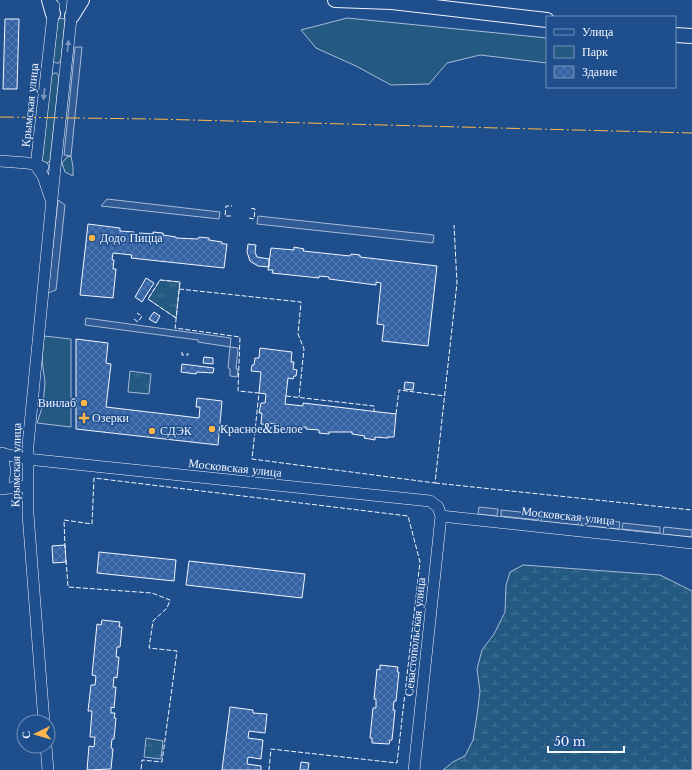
<svg xmlns="http://www.w3.org/2000/svg" width="692" height="770" font-family="'Libre Baskerville',serif">
<style>
.green{fill:#245a82;stroke:#a8bbd7}
.wetland{fill:url(#wetland-marsh);stroke:#a8bbd7}
.park{fill:url(#park-tufts);stroke:#a8bbd7}
.parking{fill:#305b95;stroke:#a8bbd7}
.building{fill:url(#building-cross-hatch);stroke:#f2f6ff}
.lines{fill:none;stroke-linecap:round;stroke-linejoin:round}
.minor-casing{stroke:#f2f6ff;stroke-width:12}
.major-casing{stroke:#f2f6ff;stroke-width:16}
.minor{stroke:#1f4e8c;stroke-width:11}
.major{stroke:#1f4e8c;stroke-width:14}
.fence{stroke:#f2f6ff;stroke-width:1;stroke-dasharray:5 2;stroke-linecap:butt}
.power{stroke:#ffb74d;stroke-width:1;stroke-dasharray:14 3 2 3;stroke-linecap:butt}
.oneway{fill:#7e9ac0}
.poi-dot{fill:#ffb74d;stroke:#1f4e8c;stroke-width:1.5}
.labels{text-anchor:middle;stroke-width:3;stroke-linejoin:round;paint-order:stroke}
.street-label{font-size:12px;fill:#f2f6ff;stroke:#1f4e8c}
.poi-label{font-size:12px;fill:#f2f6ff;stroke:#1f4e8c;text-anchor:start}
</style>
<defs>
<pattern id="wetland-marsh" width="20" height="14" patternUnits="userSpaceOnUse"><rect width="20" height="14" fill="#245a82"/><path d="M1 5h8M5 5V1M11 12h8M15 12V8" fill="none" stroke="#447295"/></pattern>
<pattern id="park-tufts" width="24" height="20" patternUnits="userSpaceOnUse"><rect width="24" height="20" fill="#245a82"/><path d="M3 7l-1-3M5 7V3M7 7l1-3M15 17l-1-3M17 17v-4M19 17l1-3" fill="none" stroke="#447295"/></pattern>
<pattern id="building-cross-hatch" width="8" height="8" patternUnits="userSpaceOnUse"><rect width="8" height="8" fill="#3563a3"/><path d="M0 0l8 8M0 8l8-8" fill="none" stroke="#537ab1"/></pattern>
</defs>
<rect width="100%" height="100%" fill="#1f4e8c"/>
<path class="green" d="M58,18L65,19L61,60L59,63H56L53,61V59Z
M347,18L547,38V63L480,55L447,63L429,84L391,85L356,66L316,48L301,30Z
M54,73H57L59,77L50,161L46,164L43,162L42,160L51,76Z
M71,156L73,167V176L65,172L62,163L67,157Z
M44,336L71,339V427L37,423L43,405L45,383L42,359Z"/>
<path class="wetland" d="M523,565L660,575L692,591V770H443L453,762L465,756L473,740L477,715L480,691L477,669L482,650L494,634L505,612L506,585L510,572Z"/>
<path class="park" d="M160,280L180,282L176,318L148,299Z
M130,371L151,374L149,394L128,392Z
M146,738L163,741L161,759L144,757Z"/>
<path class="parking" d="M75,47H82L71,156L64,155Z
M107,199L220,212L219,219L101,206Z
M58,200L65,205L56,290L48,293Z
M258,216L434,235L433,243L257,224Z
M86,318L231,338L230,347L238,348L236,369H238L237,377L230,376V369L228,368L230,347L198,342V340L85,325Z
M479,507L498,509L497,516L478,514Z
M501,510L539,514L538,520L501,516Z
M542,514L579,518L578,525L541,521Z
M582,518L620,522L619,529L581,525Z
M623,523L660,527V533L622,529Z
M664,527L692,530V537L663,534Z"/>
<path class="building" d="M5,19H19L17,89H3Z
M88,224L120,228V231L134,232V234H139V233L153,234V232L163,233V235L176,237V238L198,239L199,237L209,238V240L222,242V244H227L224,268L131,258L132,255L113,253L112,260H114L113,269H116L113,298L80,295Z
M248,244L256,245L255,252L257,257L269,259V267L258,266L250,261L247,252Z
M294,247L304,249L303,251L350,256L351,254L360,255V257L437,266L428,346L382,341L384,325L377,324L381,283L376,282V285L329,279V277L319,276V278L272,273L273,270H268L271,248L294,250Z
M146,278L154,283L142,302L135,297Z
M154,312L160,316L156,323L149,319Z
M76,339L108,343L106,363L111,364L106,407L199,418L200,407H196L197,398L222,401L218,445L76,429Z
M260,348L292,352L291,362H294L293,369L297,370L296,376H294L293,379L288,378L285,404L303,406V403L396,414L394,437H388V438L375,437V440L364,438L365,436L352,434V432H329V434L319,433V430L306,429V427H300V428L277,426V424L269,423V425L261,424L262,413H259L261,403H265L266,394L259,393L261,372L251,371L252,365H254L255,358H259Z
M204,357L213,358V364L203,363Z
M182,364L214,368L213,373L197,372L196,374L181,372Z
M405,382L414,383L413,390L404,389Z
M65,545L66,562L53,563L52,546Z
M99,552L176,560L174,581L97,573Z
M189,561L305,574L302,598L186,585Z
M102,620L120,622L119,627H122L120,647H117L116,657H119L117,678L114,677L113,687H116L114,708L111,707V713H115L114,718H116L114,739H112L111,748L113,749L111,769L87,770L89,746L94,747L95,737H90L92,711H88L91,685H95L96,676L92,675L97,624L101,625Z
M380,665L398,667L397,672H399L396,701H394L393,710H395L392,740H390L389,744L372,743V738H370L373,708H376V699H374L377,669L380,670Z
M230,707L253,710V713L267,714L265,733L249,731L248,738L263,740L261,759L248,757L247,764L261,766V770H222Z
M301,762L309,763L308,770H300Z"/>
<g class="lines">
<g class="minor-casing">
<path id="minor" d="M0,161L27,163L43,167
M50,197L43,176L36,166L54,6
M0,453L27,459L430,501L438,507L441,516L414,770
M2,453L5,471L2,489
M0,489L28,486
M441,516L692,543
M44,722L28,514V445L55,168L73,0
M46,746L48,770"/>
</g>
<g class="major-casing">
<path id="major" d="M49,0L53,14
M335,0L392,2L547,20
M72,16L82,0
M675,35L692,36"/>
</g>
<use href="#minor" class="minor"/>
<use href="#major" class="major"/>
<path class="fence" d="M231,216H225L226,206H232
M249,218L254,219L255,209L250,208
M179,289L301,302L298,334L304,349L299,397
M176,318L148,299L160,280L180,282C178,298 177,313 175,328L240,337L238,391L259,393L252,459L435,483L457,283L454,225
M134,319L138,322L142,316L137,313
M182,352V355H188V353
M286,396L374,406V411
M396,414L399,390L445,396
M435,483L692,510
M65,548L64,520L92,524L94,478L408,516L420,562L397,763L271,749L269,770
M66,560L68,587L152,593L170,600L167,608L153,621L149,648L177,651L162,762L142,760L141,770"/>
<path class="power" d="M0,117L153,119L692,133"/>
</g>
<defs><path id="oneway-solid" d="M-6-.8H1V-3.2L6.5 0L1 3.2V.8H-6Z"/></defs>
<g class="oneway">
<use href="#oneway-solid" transform="translate(68 46) rotate(-84)"/>
<use href="#oneway-solid" transform="translate(44 94) rotate(97)"/>
</g>
<g class="poi-dot">
<circle cx="92" cy="238" r="4"/>
<circle cx="84" cy="403" r="4"/>
<path d="M82 412h4v4h4v4h-4v4h-4v-4h-4v-4h4z"/>
<circle cx="212" cy="429" r="4"/>
<circle cx="152" cy="431" r="4"/>
</g>
<g class="labels">
<g class="street-label">
<text transform="translate(30 105) rotate(-84)" y="4">Крымская улица</text>
<text transform="translate(16 465) rotate(-89)" y="4">Крымская улица</text>
<text transform="translate(235 468) rotate(6)" y="4">Московская улица</text>
<text transform="translate(568 516) rotate(6)" y="4">Московская улица</text>
<text transform="translate(415 637) rotate(-84)" y="4">Севастопольская улица</text>
</g>
<g class="poi-label">
<text x="100" y="242">Додо Пицца</text>
<text x="76" y="407" text-anchor="end">Винлаб</text>
<text x="92" y="422">Озерки</text>
<text x="220" y="433">Красное&amp;Белое</text>
<text x="160" y="435">СДЭК</text>
</g>
</g>
<rect x="546" y="16" width="130" height="72" fill="#1f4e8c" stroke="#7391ba"/>
<rect x="554" y="29" width="20" height="6" fill="#1f4e8c" stroke="#7391ba"/>
<text x="582" y="36" font-size="12" fill="#f2f6ff">Улица</text>
<rect x="554" y="46" width="20" height="12" fill="#245a82" stroke="#7391ba"/>
<text x="582" y="56" font-size="12" fill="#f2f6ff">Парк</text>
<rect x="554" y="66" width="20" height="12" fill="url(#building-cross-hatch)" stroke="#7391ba"/>
<text x="582" y="76" font-size="12" fill="#f2f6ff">Здание</text>
<g transform="translate(36 734) rotate(265)"><circle r="19" fill="#1f4e8c" stroke="#7391ba"/>
<path d="M0-3L7 15L0 10L-7 15Z" fill="#ffb74d"/>
<text y="-6" font-size="11" font-weight="bold" text-anchor="middle" fill="#f2f6ff">С</text>
</g>
<path d="M548 746v6h76v-6" fill="none" stroke="#f2f6ff" stroke-width="2"/>
<text x="554" y="746" font-size="12" fill="#f2f6ff" stroke="#1f4e8c" stroke-width="3" paint-order="stroke">50 m</text>
</svg>
